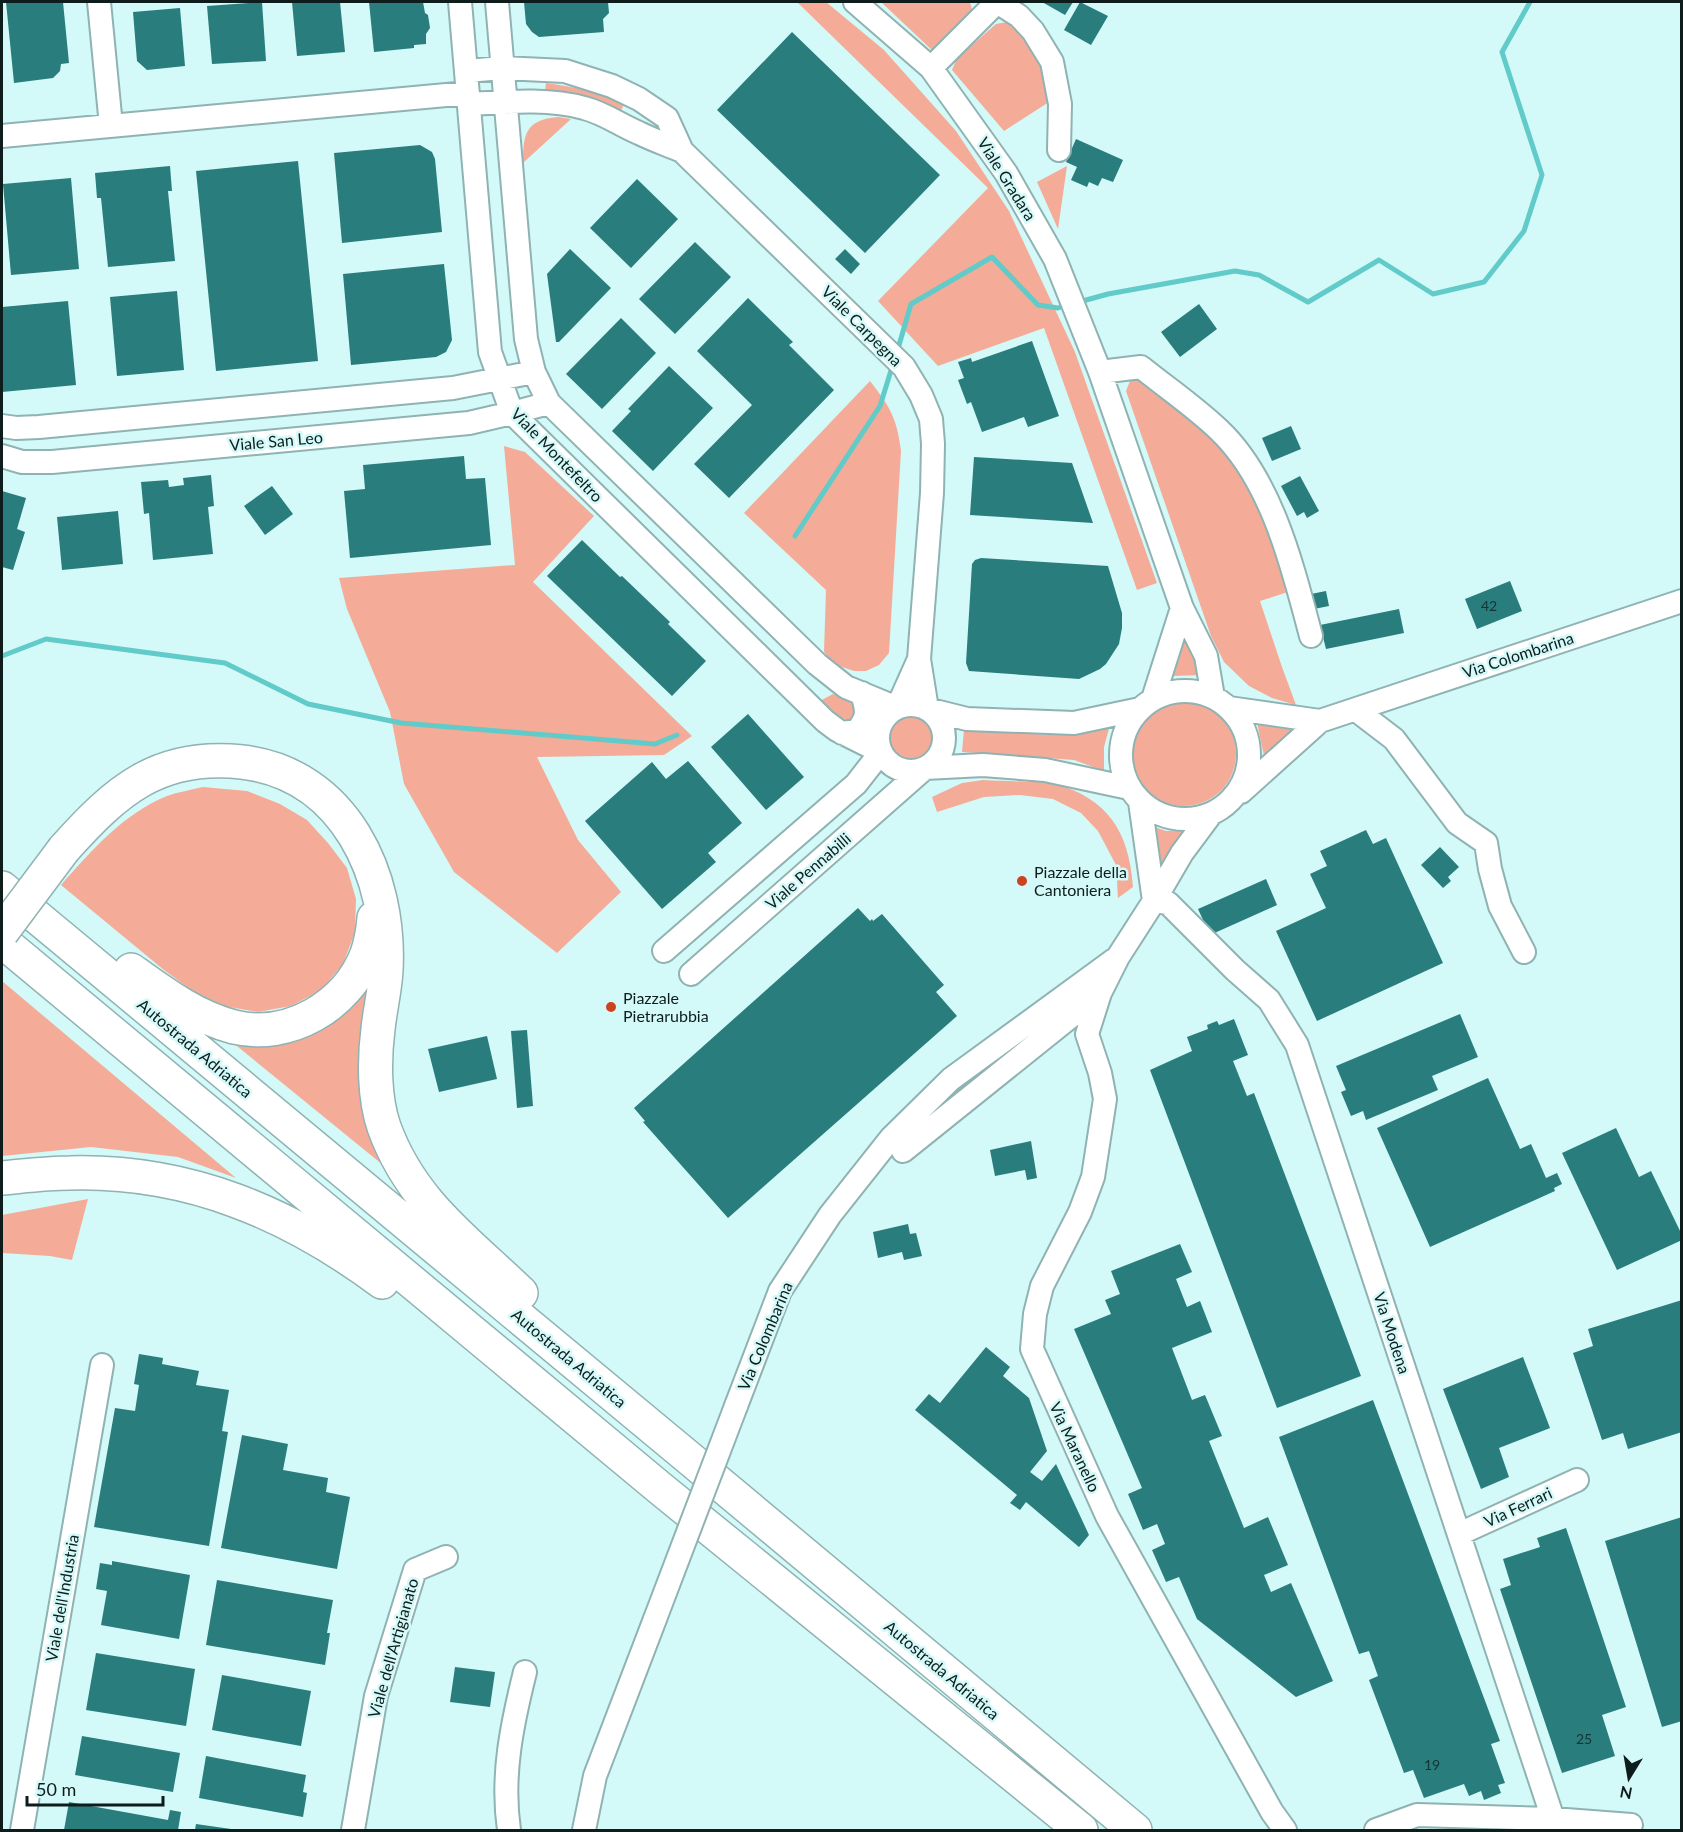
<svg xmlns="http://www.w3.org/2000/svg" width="1683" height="1832" font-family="Lato,sans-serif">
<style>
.green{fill:#f4ac98}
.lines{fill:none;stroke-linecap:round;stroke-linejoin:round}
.stream{stroke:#60cbc9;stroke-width:5}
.building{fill:#297d7d}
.minor-casing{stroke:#8fb3b2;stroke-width:26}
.highway-casing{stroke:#8fb3b2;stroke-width:36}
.minor{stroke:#fff;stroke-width:22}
.highway{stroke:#fff;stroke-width:33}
.minor-bridge-casing{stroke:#8fb3b2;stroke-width:26;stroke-linecap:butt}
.highway-bridge-casing{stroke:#8fb3b2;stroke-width:36;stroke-linecap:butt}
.minor-bridge{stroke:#fff;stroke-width:22}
.highway-bridge{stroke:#fff;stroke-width:33}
.poi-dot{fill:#cc431d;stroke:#d3f9f8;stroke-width:2}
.labels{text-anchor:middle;stroke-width:5;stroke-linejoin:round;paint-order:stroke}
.number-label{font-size:14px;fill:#153434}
.street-label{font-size:16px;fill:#0e1c1c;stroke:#d3f9f8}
.poi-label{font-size:16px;fill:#0e1c1c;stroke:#d3f9f8;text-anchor:start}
</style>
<rect width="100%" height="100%" fill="#d3f9f8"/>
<path class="green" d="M797,2H826L884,50L956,131L1009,211L1075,352L1157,583L1137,590L1044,328L938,366L878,301L988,188Z
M881,2H970L972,10L964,23L934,52Z
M1007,22L1039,55L1049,102L1004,131L952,70L957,58L996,24Z
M546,83C574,87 599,91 624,104L621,111C595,98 573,95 545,91Z
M558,117L571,119L523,163C523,133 526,120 558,117Z
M1067,166L1058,229L1037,182Z
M1141,378L1222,445L1240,467L1269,524L1288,592L1260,601L1282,667L1296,705L1272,698L1249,686L1224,662L1211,636L1126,391L1130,381Z
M870,381C890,407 897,418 901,451L889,653L879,665L866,671H854L836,665L824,652L826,590L744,513Z
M504,446L525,452L594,516L533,582L692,736L664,755L537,757L578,840L621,892L557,953L454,872L404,784L390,712L347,609L339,578L515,565Z
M1184,639L1204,675L1171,676L1179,660Z
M833,694L861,707L857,722L838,717L818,702Z
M1132 754a52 52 0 1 1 104 0a52 52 0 1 1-104 0Z
M888 738a22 22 0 1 1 44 0a22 22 0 1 1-44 0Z
M1256,718L1298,729L1264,756Z
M1110,725L1104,747V771L1074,760L962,752L964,729L1051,735L1081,734Z
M983,780C998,781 1013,781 1029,782C1036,782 1045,781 1052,783C1108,798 1129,831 1133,887L1118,898L1116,865L1098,831L1081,813L1053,799L1020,795L984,797L937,812L932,797L962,783Z
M203,787L247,791L280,804L307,820L328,843L347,868L356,899L355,932L343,964L321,990L291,1006L258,1012L224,1006L194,992L164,970L61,885C91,851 123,814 167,796C178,792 191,790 203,787Z
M1146,824L1166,831L1188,830L1159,876Z
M2,981L236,1178L178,1157L91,1147L2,1156Z
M368,985L369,1123L383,1165L232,1042C247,1043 264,1047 278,1045C305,1042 332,1027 352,1008C358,1001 363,992 368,985Z
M88,1199L72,1260L50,1256L2,1253V1215Z"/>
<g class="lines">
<path class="stream" d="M1079,302L1108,294L1235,271L1259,275L1308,302L1379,260L1433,294L1484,282L1524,231L1542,175L1502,52L1530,2
M897,352L911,304L992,257L1038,305L1058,308L1067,305
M795,536L880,406L893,364
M2,656L46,639L225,663L308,704L401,723L655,744L677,735"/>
</g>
<path class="building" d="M6,2H63L69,63L61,64L60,71L53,78L14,83Z
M262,2L266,61L212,64L207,6Z
M292,2H340L345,52L297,56Z
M369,2H423L425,13L428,15L430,28L426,34V44L414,45V48L374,52Z
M524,2H608L609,13L603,19L604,32L539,37L532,32L526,24Z
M1042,2H1073L1065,15Z
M1080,2L1108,16L1091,45L1064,30Z
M180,8L185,66L147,70L137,61L133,12Z
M792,32L940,175L865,253L717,110Z
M1076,139L1123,160L1113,182L1102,178L1098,186L1089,182L1087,187L1071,180L1077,167L1066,162Z
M420,145L432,152L435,159L442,232L342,243L334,153Z
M298,161L318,361L216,371L196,171Z
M170,166L172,191H168L175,261L108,267L101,198H97L95,173Z
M71,178L79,269L11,275L3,184Z
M637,179L678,219L631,268L590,228Z
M695,242L731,277L675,334L639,299Z
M570,249L611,288L559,342H556L547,274Z
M845,249L860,264L851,274L835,259Z
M444,264L452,340L446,352L436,357L351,365L343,274Z
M177,291L184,370L117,376L110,297Z
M748,298L793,342L789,345L834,390L729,498L694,464L752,405L697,351Z
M68,301L76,385L2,392V307Z
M1199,304L1217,329L1180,357L1161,332Z
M621,318L656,353L602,409L566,374Z
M1032,341L1059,416L1028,427L1024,417L982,432L971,402L967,404L958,380L964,378L958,362L971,358L972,362Z
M669,366L713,408L653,471L612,431L631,411L628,409Z
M1291,426L1301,449L1272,461L1262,438Z
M464,456L466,479L485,478L491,545L350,558L344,491L365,489L363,465Z
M974,457L1072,463L1093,523L970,515Z
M211,475L214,506L208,507L213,554L153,560L149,513L144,514L141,482L168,480L169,487L184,485L183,478Z
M1300,476L1319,511L1307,518L1304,512L1297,516L1281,486Z
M272,486L293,514L265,535L244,506Z
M2,491L26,498L17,529L25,532L13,570L2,567Z
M118,511L123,564L62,570L57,517Z
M582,540L620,577L622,576L670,622L668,624L706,661L672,696L547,576Z
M981,558L1108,566L1122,613V628L1119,644L1106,664L1100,669L1079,679L969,671L966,663L972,564L975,560Z
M1510,581L1522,611L1477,629L1465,599Z
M1326,591L1329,606L1309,610L1306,595Z
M1399,609L1404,633L1326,649L1320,625Z
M748,714L804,777L766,810L711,747Z
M688,761L742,823L708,853L716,862L662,909L585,821L652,762L666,779Z
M1366,830L1373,844L1386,838L1443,963L1317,1021L1276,931L1326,908L1310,874L1327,866L1320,851Z
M1440,847L1459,867L1448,877L1451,881L1443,888L1421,865Z
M1266,879L1277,905L1210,935L1198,909Z
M858,908L870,921L872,919L873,921L882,914L944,985L936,992L957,1016L728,1218L643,1122L645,1121L634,1108Z
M1460,1014L1478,1057L1432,1076L1438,1090L1366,1120L1363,1111L1351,1116L1341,1092L1346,1090L1336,1066Z
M1234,1019L1248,1055L1233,1061L1247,1096L1254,1093L1361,1376L1277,1408L1150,1070L1192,1051L1187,1037L1208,1029L1207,1025L1217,1021L1219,1025Z
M527,1030L533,1106L517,1108L511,1031Z
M487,1036L497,1079L439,1092L428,1049Z
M1488,1078L1520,1149L1531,1144L1546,1178L1557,1173L1562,1184L1554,1188L1555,1191L1430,1247L1377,1128Z
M1616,1128L1639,1177L1651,1171L1682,1235V1240L1617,1270L1562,1153Z
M1031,1141L1037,1178L1027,1180L1025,1170L995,1176L990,1150Z
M908,1224L910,1234L916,1233L922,1256L904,1260L902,1252L878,1258L873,1232Z
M1180,1244L1192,1272L1176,1279L1187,1307L1200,1301L1212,1332L1172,1348L1192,1400L1205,1395L1222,1436L1209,1441L1244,1528L1268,1517L1288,1565L1264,1575L1271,1592L1291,1583L1333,1681L1296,1697L1197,1619L1179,1577L1166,1582L1152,1550L1165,1544L1157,1524L1143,1530L1128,1494L1142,1488L1074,1329L1111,1314L1105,1300L1120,1294L1111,1271Z
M1682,1300V1432L1628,1449L1623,1433L1602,1440L1573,1353L1593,1346L1588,1329Z
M986,1347L1010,1367L1003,1376L1029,1398L1047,1451L1030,1472L1042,1481L1056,1464L1089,1535L1079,1547L1026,1502L1020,1510L1010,1503L1017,1495L915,1410L929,1394L940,1403Z
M139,1354L163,1358L162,1364L199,1371L196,1385L229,1390L222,1431L228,1432L209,1546L94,1527L115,1408L135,1411L139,1385L134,1384Z
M1523,1357L1550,1428L1499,1448L1509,1477L1481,1489L1443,1389Z
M1373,1400L1500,1741L1491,1744L1505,1783L1498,1785L1501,1793L1484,1800L1481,1791L1469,1796L1464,1784L1424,1798L1413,1770L1404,1773L1369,1680L1378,1676L1369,1651L1359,1654L1279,1437Z
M242,1435L288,1444L283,1470L328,1478L326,1492L350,1497L337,1569L221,1548Z
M1682,1517V1721L1662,1727L1605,1541Z
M1566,1528L1626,1707L1602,1715L1615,1756L1562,1773L1500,1589L1511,1585L1503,1559L1540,1547L1537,1538Z
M112,1561L190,1575L179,1639L101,1625L107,1591L96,1589L100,1563L112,1565Z
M217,1580L333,1600L327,1633H330L325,1665L206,1645Z
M96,1653L195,1669L186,1726L86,1710Z
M455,1667L495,1672L490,1707L450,1702Z
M222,1675L311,1691L301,1746L212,1730Z
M82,1736L180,1753L173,1792L75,1775Z
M206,1756L306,1775L303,1792L307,1793L303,1817L199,1798Z
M69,1802L168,1820L170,1810L181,1812L178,1830H64Z
M196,1824L231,1829V1830H195Z"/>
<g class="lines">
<g class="minor-casing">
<path id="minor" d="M99,2L111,126
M460,2L490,352L512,413L825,721L837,730L881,752L856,784L664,951
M497,2L526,339L534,372L549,403L817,664L846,687L897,708L919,659L927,709L967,719L1074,723L1140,709
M855,2L931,68L1006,173L1055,259L1100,372L1182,608L1206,656L1213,697
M931,68L997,2L1019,16L1033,31L1052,62L1060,104L1059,150
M466,71L503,68L565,71L612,86L639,99L667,118L682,151
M469,104C506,102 548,98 584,108C604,113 620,125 639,133C653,140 668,145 682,151L904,367L921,395L931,419L933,444L932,493L919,659
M2,136L468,93
M1100,372L1141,367C1167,388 1195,407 1219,430C1272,480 1293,568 1311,636
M2,426L16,428L39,427L453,388L534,372
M2,456L22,462H52L469,423L512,413L549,403
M1121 755a64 64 0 1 1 128 0a64 64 0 1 1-128 0Z
M1153,699L1182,608
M878 738a33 33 0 1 1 66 0a33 33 0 1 1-66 0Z
M1229,708L1320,721L1682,601
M1356,710L1394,739L1457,823L1486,843L1490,869L1500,906L1524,952
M842,733L857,731C869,716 867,711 862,693
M1241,792L1320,721
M1140,802L1154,901
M1211,814L1182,853L1154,901L1118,957L1100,993L1087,1034L1100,1073L1105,1099L1093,1177L1080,1212L1042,1286L1035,1314L1032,1349L1107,1516L1272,1812L1285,1830
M1154,901L1168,903L1235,970L1269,1000L1297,1045L1553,1819
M691,974L925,768L983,765L1045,770L1129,788
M903,1151L1100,993
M736,1406L780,1291L830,1215L891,1138L951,1079L1114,960
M1459,1534L1577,1480
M22,1830L102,1365
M353,1830L376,1696L415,1570L446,1557
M509,1830C501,1776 512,1724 525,1672
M584,1830L595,1776L655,1619
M1376,1830L1417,1815L1553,1819L1631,1825"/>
</g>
<g class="highway-casing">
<path id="highway" d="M64,849C116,791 158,753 242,762C345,774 391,876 386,970C385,990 380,1009 378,1029C374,1060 374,1098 384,1127C411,1202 466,1240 521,1293
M2,888L689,1458L1135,1830
M2,941L661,1489L1081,1830
M131,970C163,993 195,1017 234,1027C289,1040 347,1006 367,954C371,942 373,930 374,918
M2,1178C24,1176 47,1173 70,1173C188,1170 289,1213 382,1282"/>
</g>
<use href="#minor" class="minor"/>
<use href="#highway" class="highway"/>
<g class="minor-bridge-casing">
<path id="minor-bridge" d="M655,1619L736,1406"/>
</g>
<g class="highway-bridge-casing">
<path id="highway-bridge" d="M2,932L64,849"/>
</g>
<use href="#minor-bridge" class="minor-bridge"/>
<use href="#highway-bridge" class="highway-bridge"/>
</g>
<g class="poi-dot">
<circle cx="1022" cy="881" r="6"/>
<circle cx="611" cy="1007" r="6"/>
</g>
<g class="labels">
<g class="number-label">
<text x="1489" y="611">42</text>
<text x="1584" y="1744">25</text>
<text x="1432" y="1770">19</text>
</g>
<g class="street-label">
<text transform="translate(1007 179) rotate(58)" y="6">Viale Gradara</text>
<text transform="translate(862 326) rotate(45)" y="6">Viale Carpegna</text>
<text transform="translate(276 441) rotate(-5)" y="6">Viale San Leo</text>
<text transform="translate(557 455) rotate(46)" y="6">Viale Montefeltro</text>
<text transform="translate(1518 655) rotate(-18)" y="6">Via Colombarina</text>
<text transform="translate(808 871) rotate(-41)" y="6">Viale Pennabilli</text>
<text transform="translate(195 1048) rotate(40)" y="6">Autostrada Adriatica</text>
<text transform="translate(1392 1333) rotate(72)" y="6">Via Modena</text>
<text transform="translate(765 1336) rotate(-67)" y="6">Via Colombarina</text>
<text transform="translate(569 1358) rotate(40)" y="6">Autostrada Adriatica</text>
<text transform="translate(1075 1447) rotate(65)" y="6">Via Maranello</text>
<text transform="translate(1518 1507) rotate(-25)" y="6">Via Ferrari</text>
<text transform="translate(62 1598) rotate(-80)" y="6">Viale dell'Industria</text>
<text transform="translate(393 1648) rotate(-74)" y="6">Viale dell'Artigianato</text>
<text transform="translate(942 1670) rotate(40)" y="6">Autostrada Adriatica</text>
</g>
<g class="poi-label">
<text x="1034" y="878">Piazzale della<tspan x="1034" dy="18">Cantoniera</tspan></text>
<text x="623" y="1004">Piazzale<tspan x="623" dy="18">Pietrarubbia</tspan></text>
</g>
</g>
<rect width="1683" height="1832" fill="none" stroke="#0e1c1c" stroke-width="6"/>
<g transform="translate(1629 1778) rotate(191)" stroke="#d3f9f8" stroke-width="4.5" paint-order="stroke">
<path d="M0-4.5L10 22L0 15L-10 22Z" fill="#0e1c1c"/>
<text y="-9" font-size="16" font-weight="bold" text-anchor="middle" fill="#0e1c1c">N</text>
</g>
<path d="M27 1796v9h136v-9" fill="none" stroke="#0e1c1c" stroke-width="3"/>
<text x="36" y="1796" font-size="18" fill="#0e1c1c" stroke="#d3f9f8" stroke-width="4.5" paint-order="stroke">50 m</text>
</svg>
